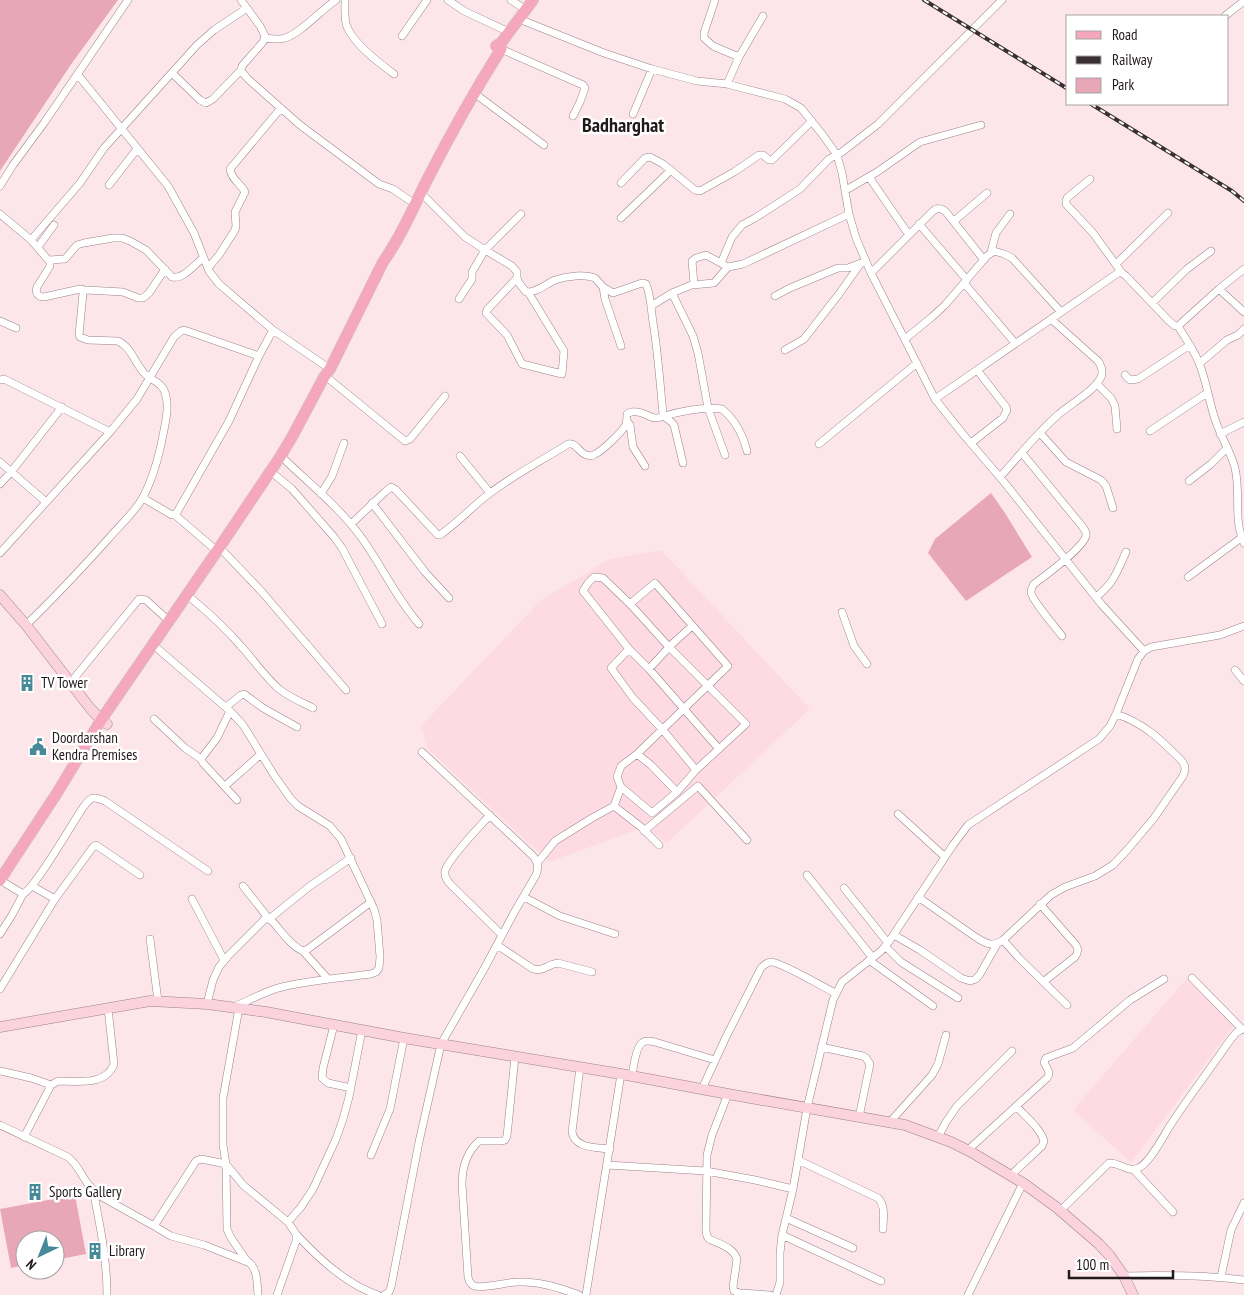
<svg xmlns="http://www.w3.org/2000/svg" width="1244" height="1295" font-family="'PT Sans Narrow',sans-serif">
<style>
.built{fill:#fedbe2}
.green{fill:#e8a7b6}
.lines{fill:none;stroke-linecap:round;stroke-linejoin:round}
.street-casing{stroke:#9b8388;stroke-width:8}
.secondary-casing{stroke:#9b8388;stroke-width:11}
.primary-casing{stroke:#cecccd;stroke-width:12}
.street{stroke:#fff;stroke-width:7}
.secondary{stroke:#fad3de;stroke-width:10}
.primary{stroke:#f4a7bd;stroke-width:11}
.rail-casing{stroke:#3a3032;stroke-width:4}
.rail{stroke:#fff;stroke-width:2;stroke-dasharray:5.5;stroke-linecap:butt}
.labels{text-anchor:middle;stroke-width:5;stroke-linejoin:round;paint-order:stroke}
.poi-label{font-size:15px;fill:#22191b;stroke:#fff;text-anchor:start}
.district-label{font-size:20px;font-weight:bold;fill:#22191b;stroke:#fff}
</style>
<rect width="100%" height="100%" fill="#fce6ea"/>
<path class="built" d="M661,550L810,709L667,843L645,827L549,862L428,749L421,726L540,601L610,559Z
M1187,978L1235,1024L1131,1163L1073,1110Z"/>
<path class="green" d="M0,0H118L72,63L0,171Z
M991,493L1005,513L1032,557L966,601L928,553L935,539Z
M75,1195L86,1254L55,1260V1240H25V1265L11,1268L0,1209Z"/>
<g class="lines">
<g class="street-casing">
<path id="street" d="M241,0L260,26L265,36L263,42L242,66L241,70L242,72L248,79L300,125L379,184L393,189L409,200
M345,0C345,9 344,19 347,27C355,45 379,63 394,74
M448,0L464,11L509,32
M511,0L526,10
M715,0L704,33V38L713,46L739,57
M1225,16L1244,1
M519,19L604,53L652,69L697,81L727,84L785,99L801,108L822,134L837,155L842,173L849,214L856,238L871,273L935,399L962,433L1004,482L1102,605L1144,651
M402,36L427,0
M265,38C271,39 279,40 285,38C300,34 321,10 336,0
M501,49L583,85L585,88L580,102L573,116
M172,73L200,100L206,103L213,99L241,70
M78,75L168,186L194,233L209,271L219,284L273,330L330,369
M727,84L739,57L763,16
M474,93L544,145
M633,114L652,69
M869,177L909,235
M1090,179L1067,198L1066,201V204L1093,233L1122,273
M621,183L645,158L650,157L663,164L695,190L700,191L734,172L759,155H763L769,160H772L812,121
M109,185L137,149
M0,186L13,165L44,123L128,0
M846,190L877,172L920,142L981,125
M420,192L465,237L485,250L512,266L517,272V278L519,283L526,292C536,293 546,284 555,280C567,276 584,274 595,278L603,287L613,293L642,283L646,284C651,296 651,310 653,322C658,353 660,383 663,414C665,419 671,420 674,425L683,463
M0,214L31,240L50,262V266L37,287C35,293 38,297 44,297L80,289H82L83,293L79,335L80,337L88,340L118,341C131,347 135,363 144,373C150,380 160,381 164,390C170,404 166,420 163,435C159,456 152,481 142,499C134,513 120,525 110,537C83,567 55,597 26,625
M621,218L671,170
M954,221L987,193
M919,224L967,280
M31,240L80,183L104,148L197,45L214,30L247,8
M38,247L54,225
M991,252L996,233L1010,214
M49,260L65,259L77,245L84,243L113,238H122L130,241L146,250L172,277C183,280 195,264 203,258
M721,263L732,237L742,225L755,218L800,189L829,159L842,152L878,124L1002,0
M1116,264L1168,213
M208,268L219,255L235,230L236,226L235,212L245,192C241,184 231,179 230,169L281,108
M871,273L932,212C937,207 942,208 946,212L984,260
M517,278L487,310L486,313L507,335L522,364L562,374L564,351L528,292
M964,283L1015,343
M692,285L714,283L728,267
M603,287L605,299L621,346
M1219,289L1244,312
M83,291L86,290L123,292L138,298H143L149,293L165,269
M672,293L693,336L698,353L708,408L725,455
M775,296L790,288L838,268H848L861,263
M459,299L472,279V272L485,250L521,214
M1152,303L1187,269L1211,251
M651,306L672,293L694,284L692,261L696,258L706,255L728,267L743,264L849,214
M0,321L16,328
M1178,326C1185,338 1194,350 1199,363C1207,382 1209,403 1216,422C1221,437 1231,452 1235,468C1241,493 1233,519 1244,543
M905,339L932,317L945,305L987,256L994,251L1004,254L1012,258L1061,312
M785,350L804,339L839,294L861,263L866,261
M1200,363L1227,340L1238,335L1244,329
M1125,375L1130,380L1138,379L1190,345
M329,379L405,441L410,439L445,396
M0,380L4,379L110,432
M1097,384L1111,398L1115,406L1117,429
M935,399L1118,273H1122L1126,276L1169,321L1175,326H1178L1219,289L1244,269
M627,421L630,425L633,447L645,466
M1150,431L1207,393
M1040,433L1066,462L1101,480L1106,486L1113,508
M1220,434L1244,422
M971,443L1003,418L1007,410L1006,407L977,370
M819,444L917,363
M1022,453L1082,526C1084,529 1087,532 1086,536C1082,549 1046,575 1034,584C1032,587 1031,588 1031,592C1031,599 1056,628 1062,636
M460,456L490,493
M285,460C311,485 340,508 361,537C382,566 396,598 419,624
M0,462L46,502
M275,475L292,489L334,537L342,548L382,624
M1000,477C1019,456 1037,433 1059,414C1070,404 1092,393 1100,379C1104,373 1102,367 1098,361L1051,319
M1189,481L1211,464L1227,448
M0,484L11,472L62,407
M321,494L332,476L344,443
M143,498L172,515L176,514L229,421L259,356L273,330
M372,503L425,572L449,598
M175,515L217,551
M351,524L385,492L391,487L396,490L435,532L438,535H440C456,524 470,509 485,497C511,476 540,462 568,444C577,442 579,454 587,455C590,456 593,456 595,454C601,452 622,432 625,426C627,423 627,418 627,414L631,412C644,410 649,419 657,418C659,418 661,417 664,416C682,411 703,406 722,409C734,419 743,435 747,451
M224,552L262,592L346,690
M0,553L110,432L137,399L174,337L181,331L184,330L190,332L259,356
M1188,577L1241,538
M1096,597C1114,583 1117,572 1126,552
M192,599C209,613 225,628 240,645C253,659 264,676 279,689C289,697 301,702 313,708
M630,604L669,647L746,724L696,770L677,792L652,813L621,787L617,777L621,766L637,754
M842,612L854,646L867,664
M158,649L230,711L243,725L274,775L291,799L298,806L330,826L341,839L374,909L377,920L380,957L379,968L376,972L371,974C341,978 311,980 282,987C265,991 250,1000 234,1007
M629,649L583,591L588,583L594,577L603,578L630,604L655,583L728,666L637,754L651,765L677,792
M649,669L671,645L692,626
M1235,670L1244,681
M71,682L139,599L146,600L169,621
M226,707L241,695L244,694L263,708L297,727
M230,711L217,738L201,759L203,763L237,800
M154,719L185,748L201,759
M696,770L662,729L633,698L611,668L629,649L649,669L719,749
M225,786L261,754
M614,806L621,787
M898,814L945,857
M490,815C480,826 448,859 445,871C444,877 447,881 451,885L502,935
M644,831L698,786L747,840
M538,862L555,841L592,818L614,806L641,827L659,845
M807,875L872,957
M5,883L23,894C35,888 72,824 82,809C90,798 91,795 105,801L208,871
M32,886L55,899L93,847L96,845L140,875
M243,886L269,919L310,886L351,858
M844,888L888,943
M524,897L560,916L615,934
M918,897L977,938C987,944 992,947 1003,940L1051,895L1065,887L1095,876L1113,865L1128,849L1154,818L1183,776C1186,769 1186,766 1181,760C1161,740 1144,723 1116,714
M192,899L224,960
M1040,904L1076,945C1079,950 1078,953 1075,957L1043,982
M0,934L12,915L23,894
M894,935L920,950L961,978L970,981L976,979L980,974L997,944
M150,939L158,1001
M1003,940L1019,958L1067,1005
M497,945L533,969C543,972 548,964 558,963L592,972
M885,946L901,962L958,998
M303,951L328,979
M869,960L933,1006
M1192,978L1242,1029
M0,989L55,899
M207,1004L213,980L219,967L229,955L265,919H269L273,922C281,931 291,946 303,951L308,949L371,902
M239,1008L223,1098V1145L226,1164L243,1185L288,1222L296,1234V1241L277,1295
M334,1025L323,1068L322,1078L328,1083L351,1088
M821,1047L863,1056L866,1058L870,1064L859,1117
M515,1057L507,1136L505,1140L502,1141H479C466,1153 462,1167 462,1184L468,1277C469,1281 470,1284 474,1286C483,1289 507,1282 518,1282C539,1281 560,1288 579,1295
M580,1067L572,1132C575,1149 596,1147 610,1149
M0,1071L31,1078L51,1085
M632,1076C633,1069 636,1047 642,1043C645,1040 651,1041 655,1042L715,1060
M702,1089L726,1037L761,968C764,965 767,962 771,962C781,962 823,987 835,993
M728,1094L712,1135L707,1155L706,1231L707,1236L709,1239C719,1244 733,1247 737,1259L733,1287L734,1291L740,1293L770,1295
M890,1122L932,1075L938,1064L946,1035
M0,1125L68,1157C78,1165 81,1175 88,1184C92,1189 96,1192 100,1196L154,1226L196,1161L201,1159L226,1164L227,1229L231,1238L247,1261
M24,1137L48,1091L51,1085L58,1081C78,1081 106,1086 114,1064L108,1008
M938,1137L946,1122L957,1106L1012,1051
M968,1150L1047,1078C1052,1072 1046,1068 1044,1062L1046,1058L1073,1048L1130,1000L1164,979
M371,1155L390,1109L404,1038
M798,1160L878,1198C886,1206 883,1218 883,1229
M607,1165L706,1171L755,1180L793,1189
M1134,1170L1173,1212
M1010,1176L1042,1146L1044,1141C1040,1128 1026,1117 1016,1106
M93,1190C100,1225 107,1259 107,1295
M1060,1211L1109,1163C1119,1162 1128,1173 1138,1168C1148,1165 1162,1139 1168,1129C1183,1105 1200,1083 1216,1060C1223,1051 1229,1040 1237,1032C1241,1030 1240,1030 1244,1029
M786,1218L853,1248
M288,1222L301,1207L313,1189L336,1139L343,1119L349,1097L362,1030
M154,1226L171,1236L204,1245L250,1263C258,1271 257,1285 258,1295
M296,1234C318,1258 347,1285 378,1295
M782,1235L881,1281
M1124,1276C1164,1275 1204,1275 1244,1280
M1221,1277L1231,1230L1244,1203
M384,1295L389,1292L391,1287L419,1142L441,1044L484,969L515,911L536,875C539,867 538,863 533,856L422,752
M586,1295L621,1074
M776,1295L780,1282V1253L782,1235L793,1189L807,1108L833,1000L842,982L881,951L888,943L953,845L968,825L1099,739L1110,726L1116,714L1138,659L1144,651L1151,647L1220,635L1244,626
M968,1295L1023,1183"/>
</g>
<g class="secondary-casing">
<path id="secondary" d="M0,595L26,625L90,708L101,720L107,724
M0,1027L150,1001L207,1004L266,1012L404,1038L621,1074L728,1094L905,1125L951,1142L971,1152L1023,1183L1056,1207L1099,1244L1110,1256L1124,1276L1133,1295"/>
</g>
<g class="primary-casing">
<path id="primary" d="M496,46L501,43L533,0
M0,880L57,793L101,720L217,551L280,457L292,437L324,377L330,369L383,262C401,237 413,208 427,180C450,135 474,92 501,49V43"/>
</g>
<use href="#street" class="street"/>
<use href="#secondary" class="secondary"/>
<use href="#primary" class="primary"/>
<g class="rail-casing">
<path id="rail" d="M924,0L1068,89
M1091,104L1232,191L1244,201"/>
</g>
<use href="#rail" class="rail"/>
</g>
<defs>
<g id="building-bare" transform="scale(1.35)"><path d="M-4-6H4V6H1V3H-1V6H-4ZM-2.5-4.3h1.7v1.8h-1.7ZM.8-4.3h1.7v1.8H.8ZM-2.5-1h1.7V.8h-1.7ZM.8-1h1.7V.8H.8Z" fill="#468a99" stroke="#fff" stroke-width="2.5" paint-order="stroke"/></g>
<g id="civic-bare" transform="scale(1.35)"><path d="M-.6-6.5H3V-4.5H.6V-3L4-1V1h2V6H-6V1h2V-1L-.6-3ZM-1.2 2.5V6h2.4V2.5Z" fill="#468a99" stroke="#fff" stroke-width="2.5" paint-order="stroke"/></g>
</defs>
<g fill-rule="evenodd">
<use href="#building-bare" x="27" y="683"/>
<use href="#civic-bare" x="38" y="747"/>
<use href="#building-bare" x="35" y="1192"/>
<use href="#building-bare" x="95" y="1251"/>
</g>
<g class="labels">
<g class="poi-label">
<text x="41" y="688">TV Tower</text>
<text x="52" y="743">Doordarshan<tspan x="52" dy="17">Kendra Premises</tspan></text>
<text x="49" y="1197">Sports Gallery</text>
<text x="109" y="1256">Library</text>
</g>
<g class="district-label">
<text x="623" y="132">Badharghat</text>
</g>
</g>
<rect x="1066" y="15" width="162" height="90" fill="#ffffff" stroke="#a7a3a4"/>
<rect x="1076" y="31" width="25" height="8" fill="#f4a7bd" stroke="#a7a3a4"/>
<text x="1112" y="40" font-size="15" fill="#22191b">Road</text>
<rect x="1076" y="56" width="25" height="8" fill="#3a3032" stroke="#a7a3a4"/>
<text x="1112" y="65" font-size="15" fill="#22191b">Railway</text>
<rect x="1076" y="78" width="25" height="15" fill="#e8a7b6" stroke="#a7a3a4"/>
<text x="1112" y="90" font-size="15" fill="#22191b">Park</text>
<g transform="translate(40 1255) rotate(223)"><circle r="24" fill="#ffffff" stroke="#a7a3a4"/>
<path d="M0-4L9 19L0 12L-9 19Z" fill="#468a99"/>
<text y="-8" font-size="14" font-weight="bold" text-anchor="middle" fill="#22191b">N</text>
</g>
<path d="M1069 1270v8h104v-8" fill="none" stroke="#22191b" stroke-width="2.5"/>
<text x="1076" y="1270" font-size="15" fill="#22191b" stroke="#ffffff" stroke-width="4" paint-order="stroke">100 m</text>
</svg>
